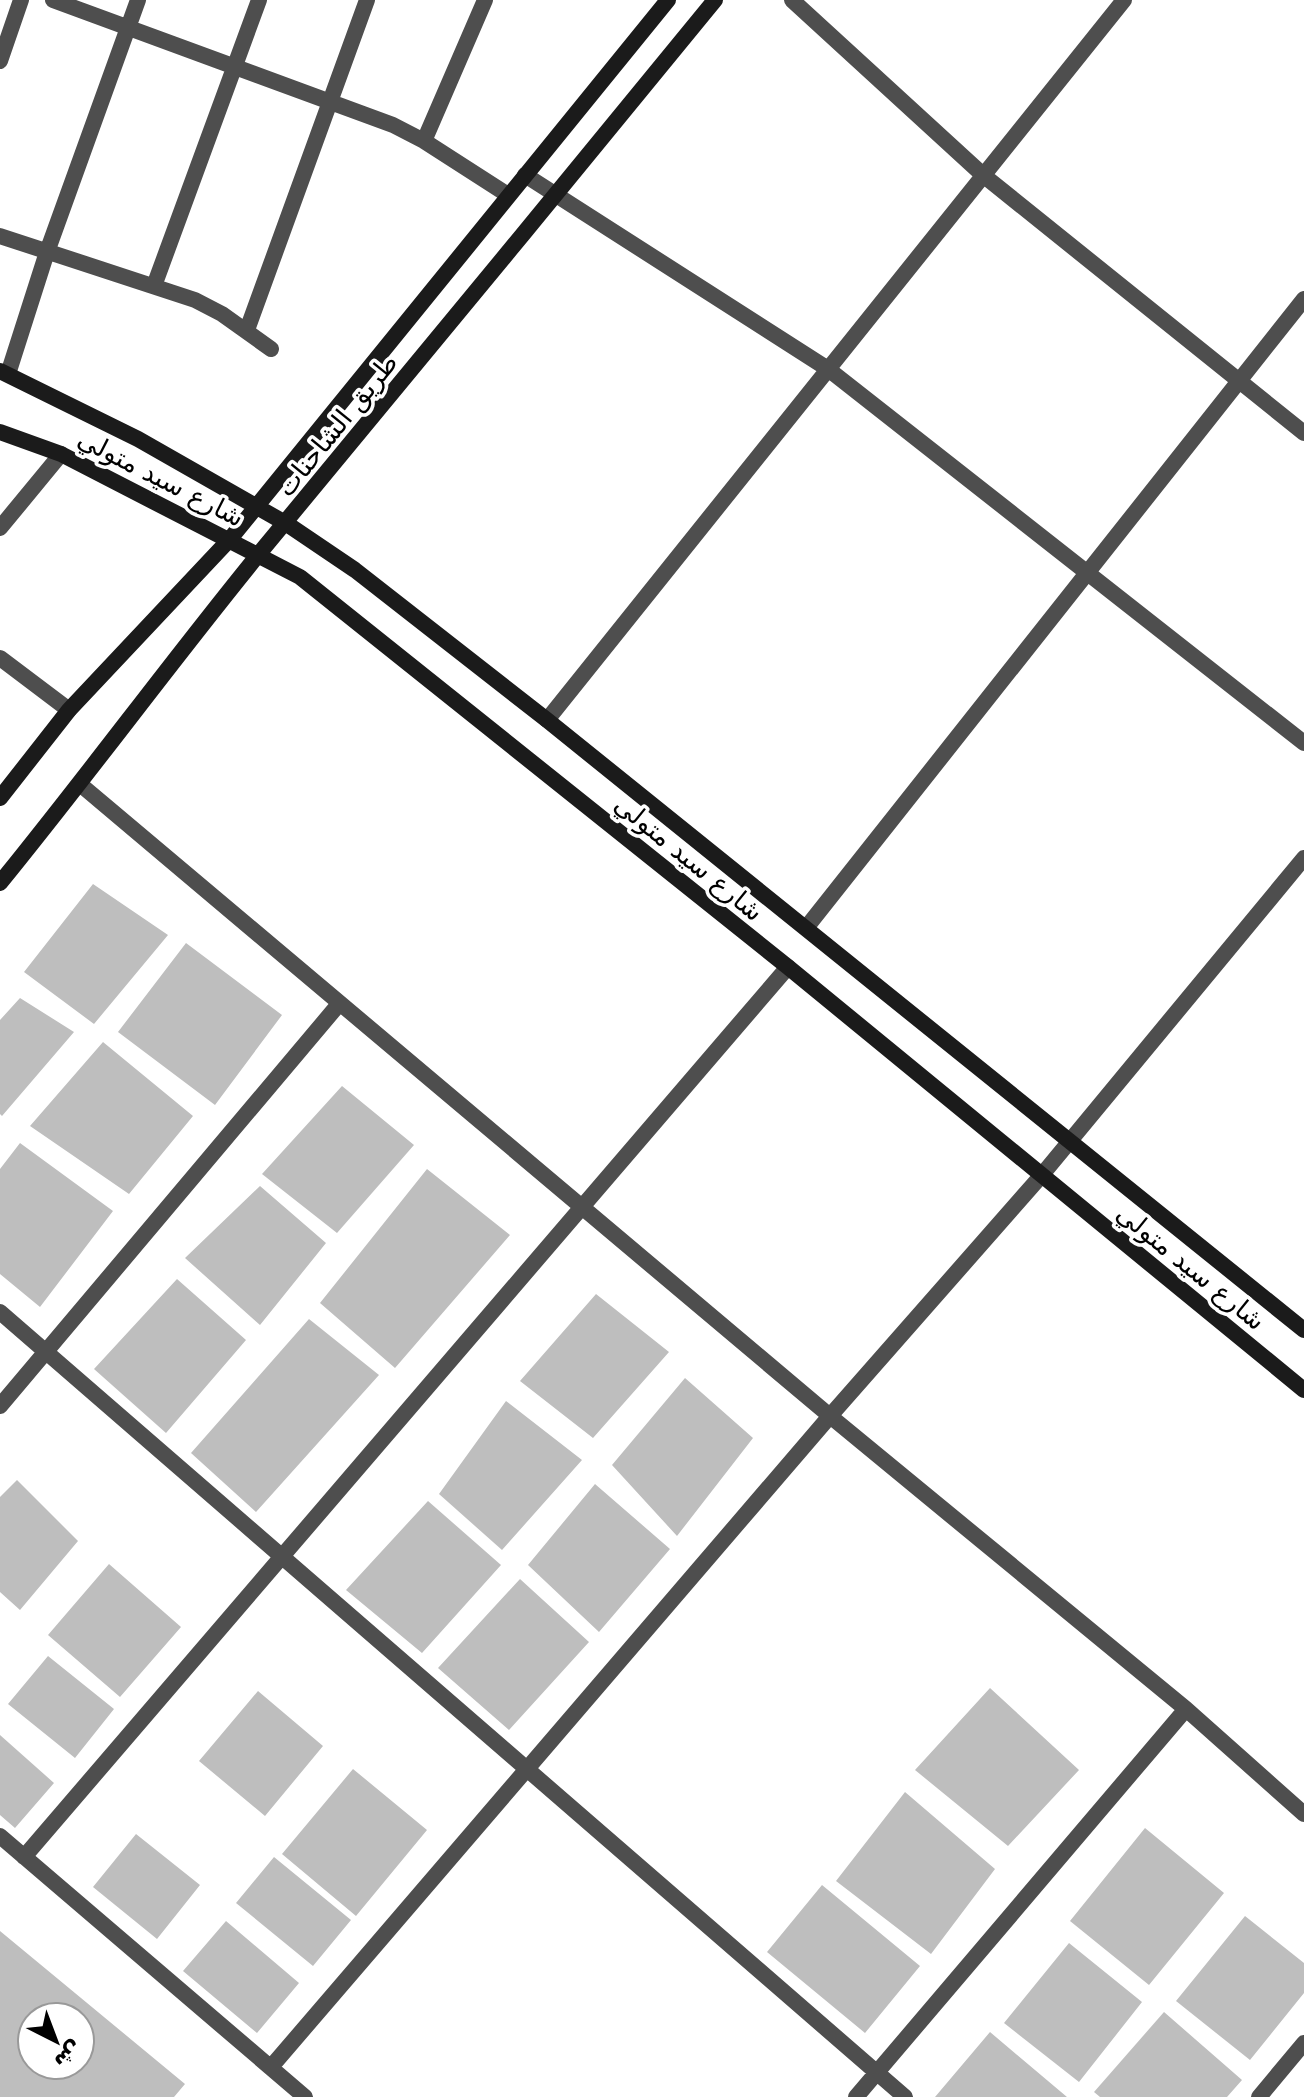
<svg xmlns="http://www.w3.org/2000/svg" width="1304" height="2097" font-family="'DejaVu Sans',Vazirmatn,sans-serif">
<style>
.building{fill:#bebebe;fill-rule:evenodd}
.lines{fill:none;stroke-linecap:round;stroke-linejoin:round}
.street{stroke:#4e4e4e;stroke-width:16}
.secondary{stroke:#1b1b1b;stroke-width:16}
.labels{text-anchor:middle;stroke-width:7;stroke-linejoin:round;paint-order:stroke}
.street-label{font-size:26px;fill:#000;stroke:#fff}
</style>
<rect width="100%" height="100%" fill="#fff"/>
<path class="building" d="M93,884L168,935L94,1024L24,972Z
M186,943L282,1015L215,1105L118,1032Z
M20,998L74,1032L2,1116L0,1114V1020Z
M103,1042L193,1116L129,1194L30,1126Z
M342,1086L414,1145L337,1233L262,1174Z
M20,1143L113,1211L40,1307L0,1274V1169Z
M427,1169L510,1235L395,1368L320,1303Z
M260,1186L326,1243L260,1325L185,1258Z
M177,1279L246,1340L166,1433L94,1369Z
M596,1294L669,1352L593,1438L520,1381Z
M309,1319L379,1375L256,1512L191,1453Z
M685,1378L753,1438L677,1536L612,1465Z
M506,1401L582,1460L502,1550L439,1494Z
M17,1480L78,1541L20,1610L0,1592V1497Z
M595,1484L670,1549L599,1632L528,1565Z
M428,1501L501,1565L422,1653L346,1590Z
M109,1564L181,1627L120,1697L48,1635Z
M520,1579L589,1642L509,1730L438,1668Z
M48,1656L114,1709L75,1758L8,1704Z
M990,1688L1079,1770L1008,1846L915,1770Z
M258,1691L323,1746L265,1816L199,1761Z
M0,1735L54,1783L15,1828L0,1815Z
M353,1769L427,1830L356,1916L282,1854Z
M905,1792L995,1869L931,1954L836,1881Z
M1145,1828L1224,1893L1149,1985L1070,1921Z
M136,1834L200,1885L157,1939L93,1887Z
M274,1857L351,1920L313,1966L236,1903Z
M822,1885L920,1966L865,2033L767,1952Z
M1245,1916L1304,1963V1993L1250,2060L1176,2001Z
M226,1921L299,1983L257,2033L183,1971Z
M0,1931L185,2084L174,2097H0ZM32,2017H80V2065H32Z
M1069,1943L1142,2002L1079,2082L1004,2023Z
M1164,2012L1242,2080L1227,2097H1100L1094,2092Z
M990,2032L1067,2097H935Z"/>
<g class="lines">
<path class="street" d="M53,0L393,125L424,141L508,195
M792,0L983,175L1304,433
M0,61L21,0
M424,141L485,0
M525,175L828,369L1304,743
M0,236L195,300L222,314L271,349
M154,286L259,0
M247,330L367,0
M8,374L47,252L138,0
M0,528L61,454
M0,658L69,710
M547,720L1124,0
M81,785L830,1416L1186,1709L1304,1814
M806,928L1304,299
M0,1312L905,2097
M0,1406L339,1004
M0,1836L305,2097
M24,1857L788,967
M271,2067L830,1416L1041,1176L1304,858
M856,2097L1186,1709
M1259,2097L1304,2043"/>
<path class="secondary" d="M0,371L138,439L287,524L355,570L547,720L1304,1330
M0,432L61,454L300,577L788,967L1304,1390
M0,798L69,710L230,539L668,0
M0,883C88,775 170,663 258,555C410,370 564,186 715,0"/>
</g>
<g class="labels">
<g class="street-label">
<text transform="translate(337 425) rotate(-51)" y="9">طريق الشاحنات</text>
<text transform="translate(161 478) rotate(27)" y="9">شارع سيد متولي</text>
<text transform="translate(689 858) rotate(39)" y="9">شارع سيد متولي</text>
<text transform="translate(1191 1267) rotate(39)" y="9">شارع سيد متولي</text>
</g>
</g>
<g transform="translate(56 2041) rotate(138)"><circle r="38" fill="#ffffff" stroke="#999999" stroke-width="2"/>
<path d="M0-6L14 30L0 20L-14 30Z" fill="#000000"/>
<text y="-12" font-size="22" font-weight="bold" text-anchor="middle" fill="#000000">ش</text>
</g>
</svg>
